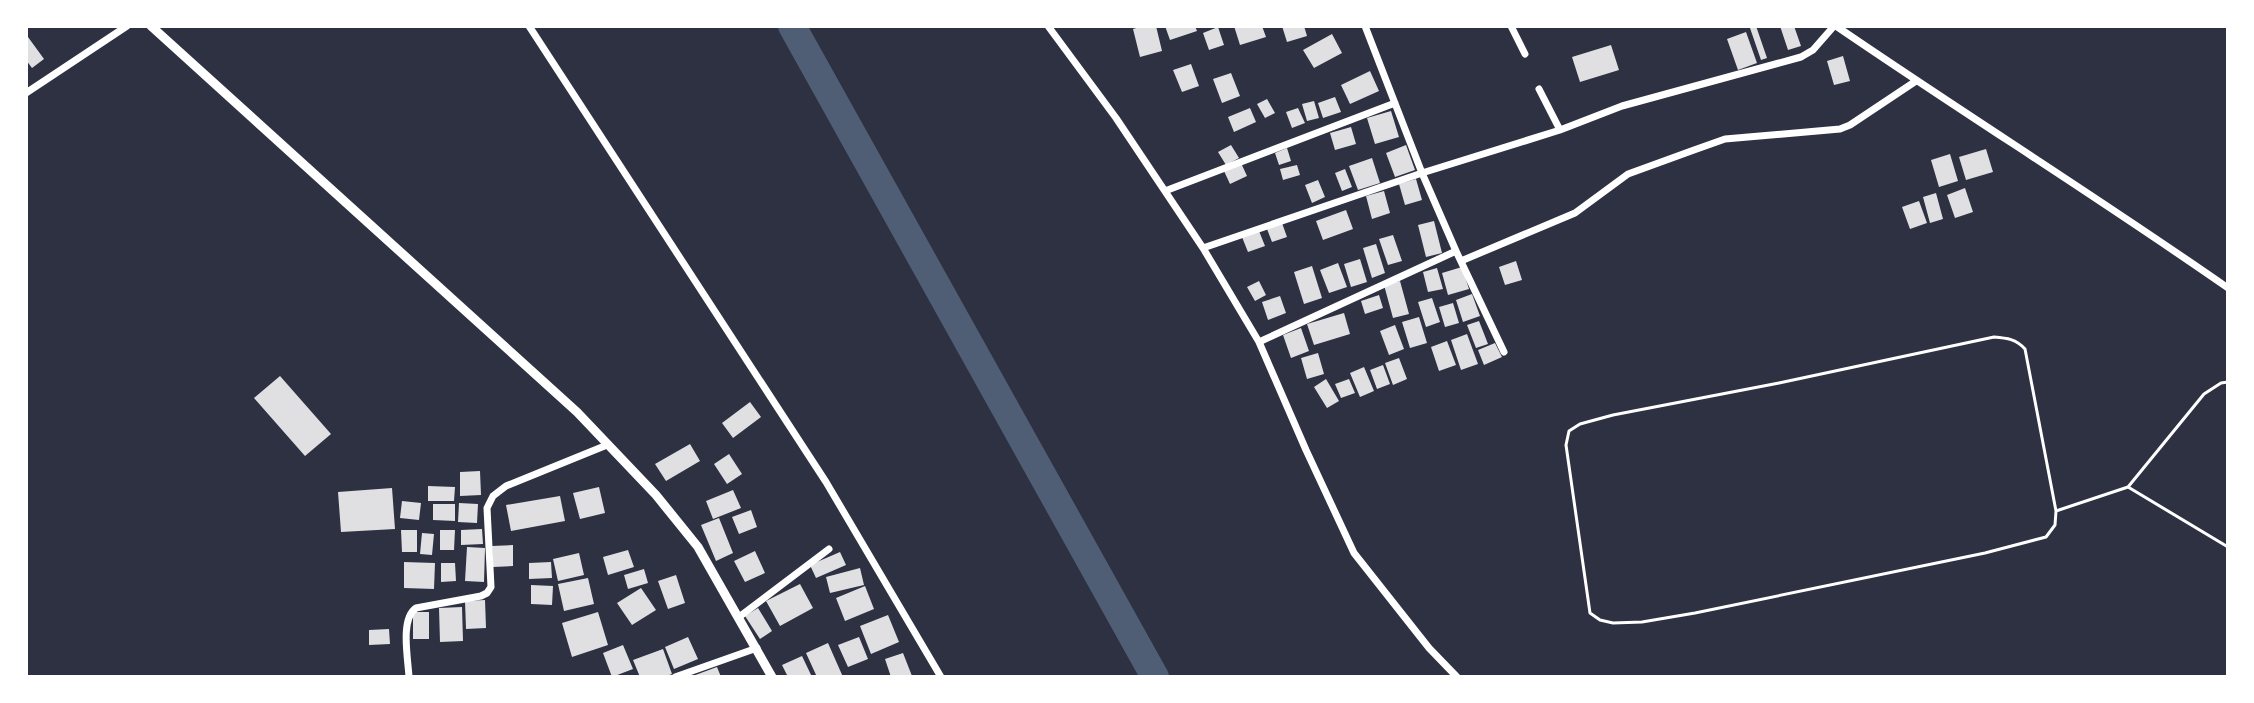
<svg xmlns="http://www.w3.org/2000/svg" width="2254" height="703" font-family="Montserrat,sans-serif">
<style>
.lines{fill:none;stroke-linecap:round;stroke-linejoin:round}
.river{stroke:#4f5d75;stroke-width:28}
.building{fill:#e0e0e3}
.service{stroke:#fff;stroke-width:3}
.minor{stroke:#fff;stroke-width:7}
.secondary{stroke:#fff;stroke-width:9}
</style>
<rect width="100%" height="100%" fill="#2d3142"/>
<g class="lines">
<path class="river" d="M792,26L1155,677"/>
</g>
<path class="building" d="M1143,26H1156L1162,51L1140,57L1133,29Z
M1165,26H1195L1197,31L1170,40Z
M1234,26H1262L1266,37L1240,45Z
M1282,26H1304L1307,36L1287,42Z
M1756,26L1767,58L1761,60L1750,28Z
M1780,26H1794L1801,46L1788,50Z
M1218,27L1224,45L1209,50L1203,33Z
M1746,32L1757,63L1738,70L1727,39Z
M1332,34L1342,53L1314,68L1303,50Z
M28,37L44,59L32,68L26,60V39Z
M1611,45L1619,70L1580,82L1572,57Z
M1843,56L1850,81L1834,85L1827,61Z
M1191,64L1199,86L1182,92L1173,70Z
M1370,71L1379,91L1350,104L1341,85Z
M1231,73L1240,96L1222,103L1213,79Z
M1335,97L1341,112L1323,118L1318,103Z
M1267,99L1275,113L1265,118L1257,104Z
M1314,101L1319,118L1307,121L1302,104Z
M1250,108L1256,122L1234,132L1228,117Z
M1298,108L1305,123L1292,128L1286,112Z
M1391,111L1399,137L1375,144L1367,118Z
M1351,127L1356,144L1335,150L1330,133Z
M1231,145L1239,158L1226,165L1218,152Z
M1406,145L1415,170L1395,177L1386,153Z
M1287,148L1291,161L1279,165L1275,153Z
M1986,149L1993,172L1966,180L1959,157Z
M1950,154L1958,181L1939,187L1931,160Z
M1372,158L1380,183L1358,190L1349,166Z
M1241,163L1247,176L1230,184L1224,171Z
M1297,165L1300,175L1283,180L1280,169Z
M1345,169L1352,187L1342,191L1335,173Z
M1416,179L1422,200L1405,205L1399,184Z
M1318,180L1325,197L1312,203L1305,185Z
M1965,188L1973,212L1955,218L1947,195Z
M1384,191L1390,213L1372,219L1366,196Z
M1936,193L1943,219L1930,223L1923,197Z
M1919,201L1927,223L1910,229L1902,207Z
M1346,210L1353,229L1323,240L1316,221Z
M1434,221L1442,253L1426,257L1418,225Z
M1282,223L1287,237L1272,242L1267,229Z
M1259,231L1265,246L1248,252L1242,237Z
M1393,235L1402,261L1388,265L1379,239Z
M1376,244L1385,273L1372,278L1363,248Z
M1360,259L1367,282L1351,287L1344,264Z
M1516,261L1522,280L1505,285L1499,267Z
M1338,263L1347,287L1329,293L1320,270Z
M1312,266L1322,298L1304,304L1294,272Z
M1462,267L1469,289L1448,295L1442,273Z
M1437,268L1443,289L1428,292L1423,272Z
M1259,281L1266,295L1255,301L1247,287Z
M1400,281L1409,314L1393,318L1384,285Z
M1472,294L1480,316L1463,322L1456,300Z
M1379,295L1383,308L1365,314L1361,301Z
M1280,296L1286,313L1268,320L1262,302Z
M1432,298L1440,322L1426,327L1418,302Z
M1453,303L1459,323L1445,327L1439,307Z
M1344,313L1350,334L1314,345L1307,324Z
M1419,317L1427,343L1410,348L1402,322Z
M1479,321L1488,344L1476,348L1467,325Z
M1395,325L1404,349L1389,355L1380,331Z
M1301,328L1309,351L1291,358L1283,335Z
M1467,334L1478,364L1461,370L1451,340Z
M1447,341L1456,365L1439,371L1431,347Z
M1495,343L1502,357L1484,365L1478,350Z
M1318,353L1324,374L1307,379L1301,358Z
M1399,358L1407,379L1393,385L1385,363Z
M1383,365L1390,384L1377,389L1370,370Z
M1364,367L1374,391L1360,397L1350,373Z
M280,376L331,434L305,456L254,398Z
M1326,379L1339,401L1327,408L1314,387Z
M1349,379L1355,393L1341,398L1335,384Z
M750,402L761,417L733,438L722,423Z
M690,444L700,461L666,481L655,464Z
M729,454L742,474L727,484L714,464Z
M480,471L481,495L460,496V472Z
M428,486L455,487L454,501H428Z
M599,487L605,513L580,519L573,493Z
M392,488L395,529L341,532L338,492Z
M733,490L741,508L713,519L706,501Z
M560,496L565,521L511,531L506,505Z
M402,501L421,503L419,520L400,518Z
M459,503L478,504L477,523L458,522Z
M433,504H455V521L433,520Z
M751,510L757,527L739,534L732,517Z
M719,518L733,553L716,561L701,525Z
M482,529L483,544L461,545V530Z
M401,530H417V552H402Z
M440,530H455L454,550H440Z
M422,533L434,534L432,555L420,554Z
M513,545V566L493,567L492,546Z
M467,547L485,548L484,582L465,581Z
M628,550L634,567L608,575L603,557Z
M755,551L765,573L745,582L734,561Z
M840,552L846,565L816,578L810,565Z
M579,553L584,575L558,581L553,559Z
M404,562L435,563L434,589L404,588Z
M551,562L552,578L529,579V563Z
M441,563H455L456,581L441,582Z
M860,568L864,585L830,593L826,577Z
M644,569L648,583L628,589L624,575Z
M676,575L685,603L668,609L658,581Z
M588,578L594,604L564,611L558,584Z
M800,584L813,608L780,626L766,601Z
M531,585L553,586L552,605L531,604Z
M865,586L874,609L845,621L836,598Z
M641,588L656,610L632,625L617,603Z
M485,600L486,628L466,629L465,601Z
M462,607L463,641L440,642L439,608Z
M758,608L772,631L760,639L745,616Z
M413,612H429V639H413Z
M598,612L608,645L572,657L562,623Z
M888,615L899,642L871,654L860,626Z
M389,629L390,644L369,645V630Z
M688,637L698,659L674,669L665,647Z
M859,637L868,659L848,667L838,645Z
M828,643L843,677H817L806,653Z
M623,645L633,669L612,677L603,653Z
M663,649L672,674L664,677H640L633,660Z
M903,653L912,676L891,677L885,659Z
M802,656L812,677H788L782,665Z
M717,667L721,677H690Z"/>
<g class="lines">
<path class="service" d="M2128,487L2228,547
M2056,511L2025,349C2016,339 2007,338 1994,337L1779,383L1613,415L1580,424L1569,431L1566,445L1590,613L1600,620L1613,623L1642,622L1695,613L1985,553L2046,537L2055,525L2056,511L2128,487L2204,394L2221,383L2228,382"/>
<path class="minor" d="M529,26L826,482L941,677
M1048,26L1116,118L1203,248L1259,342L1306,450L1354,553L1429,648L1457,677
M1365,26L1422,173L1456,251L1504,352
M1511,26L1525,54
M1836,26C1966,115 2099,198 2228,288
M1539,89L1560,130
M26,93L127,26
M1165,191L1395,103
M1203,248L1422,173L1560,130L1622,106L1801,57L1813,50L1834,26
M1461,261L1575,213L1628,174L1694,150L1725,139L1840,129L1850,125L1916,81
M1259,342L1456,251
M739,617L829,549
M409,677C408,658 400,619 416,608L481,596L487,593L491,587L487,508L493,496L506,486L607,445
M675,677L757,648"/>
<path class="secondary" d="M151,26L577,412L656,495L698,547L772,677"/>
</g>
<rect width="2254" height="703" fill="none" stroke="#ffffff" stroke-width="56"/>
</svg>
